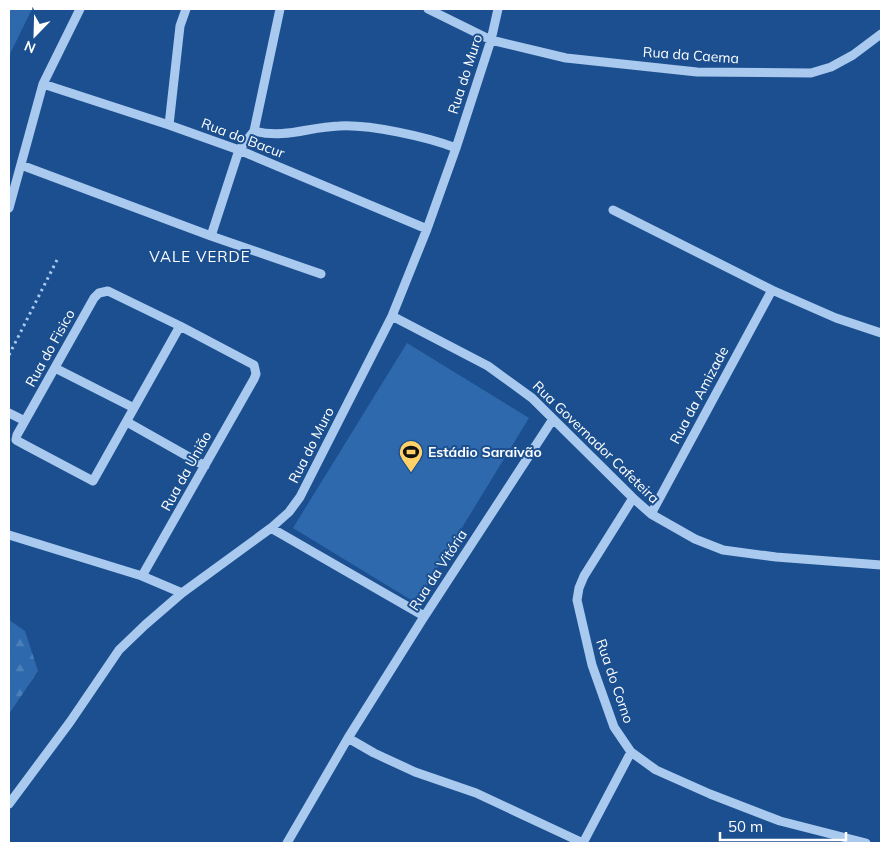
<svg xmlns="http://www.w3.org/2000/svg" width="890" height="852" font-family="Mulish,sans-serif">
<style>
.forest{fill:url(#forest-firs)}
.park{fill:#2e69ad}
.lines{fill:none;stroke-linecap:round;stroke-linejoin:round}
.path{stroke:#a9c9ee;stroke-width:3;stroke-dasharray:2.5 4;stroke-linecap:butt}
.minor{stroke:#a9c9ee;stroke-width:9}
.labels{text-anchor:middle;stroke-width:4;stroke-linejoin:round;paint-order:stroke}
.street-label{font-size:14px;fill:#fff;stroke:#1b4f8f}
.poi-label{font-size:14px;font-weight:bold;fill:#fff;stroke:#1b4f8f;text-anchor:start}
.neighbourhood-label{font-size:15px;letter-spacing:1px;fill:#fff;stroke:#1b4f8f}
</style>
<defs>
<pattern id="forest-firs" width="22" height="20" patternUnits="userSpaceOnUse" patternTransform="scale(1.25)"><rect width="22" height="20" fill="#2e69ad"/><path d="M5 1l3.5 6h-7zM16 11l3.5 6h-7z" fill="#4d80b9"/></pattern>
</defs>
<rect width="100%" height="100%" fill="#1b4f8f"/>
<path class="forest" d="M9,620L25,631L38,671L9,714Z"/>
<path class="park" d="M9,9H32L9,56Z
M407,343L529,418L416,603L293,528Z"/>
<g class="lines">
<path class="path" d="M9,355L57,260"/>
<path class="minor" d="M428,9L491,40L566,58L697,72L811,73L831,67L853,55L881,34
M43,84L169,125L239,150L427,229
M169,125L180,26L186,9
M254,131C286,139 308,127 339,126C369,124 428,137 456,148
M21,165L211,236L321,274
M9,208L43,84L80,9
M613,210L772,290L836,318L881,333
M211,236L239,150L254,131L280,9
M392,316L488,366L532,398L633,498L651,514L695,539L723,550L776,557L881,565
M55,368L134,408
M9,413L25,421
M127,422L205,466
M633,498L584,576L579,588L577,600L592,665L614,727L631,752L656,770L710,794L780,821L866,843
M651,514L772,290
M271,528L424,616
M9,535L142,576L182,593
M142,576L254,379L256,374L254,365L180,326L108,291L99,293L94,298L17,435L16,440L27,446L93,481L180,326
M348,738L374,753L415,772L476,793L583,843
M9,804L70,722L119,650L145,625L182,593L271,528L289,512L300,497L392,316L427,229L456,148L491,40L498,9
M287,843L348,738L422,620L553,419
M583,843L631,752"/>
</g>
<defs>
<g id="stadium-pin" transform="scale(1.25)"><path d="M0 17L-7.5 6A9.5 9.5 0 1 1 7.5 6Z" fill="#ffd166" stroke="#1b4f8f"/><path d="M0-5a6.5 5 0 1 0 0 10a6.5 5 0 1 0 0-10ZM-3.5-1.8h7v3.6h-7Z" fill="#111"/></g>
</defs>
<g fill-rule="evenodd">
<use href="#stadium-pin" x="411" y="452"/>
</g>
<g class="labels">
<g class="street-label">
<text transform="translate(691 55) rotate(4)" y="5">Rua da Caema</text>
<text transform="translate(465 74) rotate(-72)" y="5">Rua do Muro</text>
<text transform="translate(243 138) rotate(21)" y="5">Rua do Bacur</text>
<text transform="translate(50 348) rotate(-61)" y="5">Rua do Fisico</text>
<text transform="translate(699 395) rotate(-62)" y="5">Rua da Amizade</text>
<text transform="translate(596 442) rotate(44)" y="5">Rua Governador Cafeteira</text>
<text transform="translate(311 445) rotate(-63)" y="5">Rua do Muro</text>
<text transform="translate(186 471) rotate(-61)" y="5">Rua da União</text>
<text transform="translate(438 570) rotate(-57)" y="5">Rua da Vitória</text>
<text transform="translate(615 681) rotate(71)" y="5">Rua do Corno</text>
</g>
<g class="poi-label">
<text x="428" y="457">Estádio Saraivão</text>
</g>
<g class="neighbourhood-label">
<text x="200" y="262">VALE VERDE</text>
</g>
</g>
<rect width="890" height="852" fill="none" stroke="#ffffff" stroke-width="20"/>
<g transform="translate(35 35) rotate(203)" stroke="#1b4f8f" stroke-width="4" paint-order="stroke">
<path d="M0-4L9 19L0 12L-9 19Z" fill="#ffffff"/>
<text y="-8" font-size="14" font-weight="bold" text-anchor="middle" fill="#ffffff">N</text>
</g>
<path d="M720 832v8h126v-8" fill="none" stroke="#ffffff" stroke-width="2.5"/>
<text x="728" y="832" font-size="15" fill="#ffffff" stroke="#1b4f8f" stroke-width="4" paint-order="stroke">50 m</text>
</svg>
